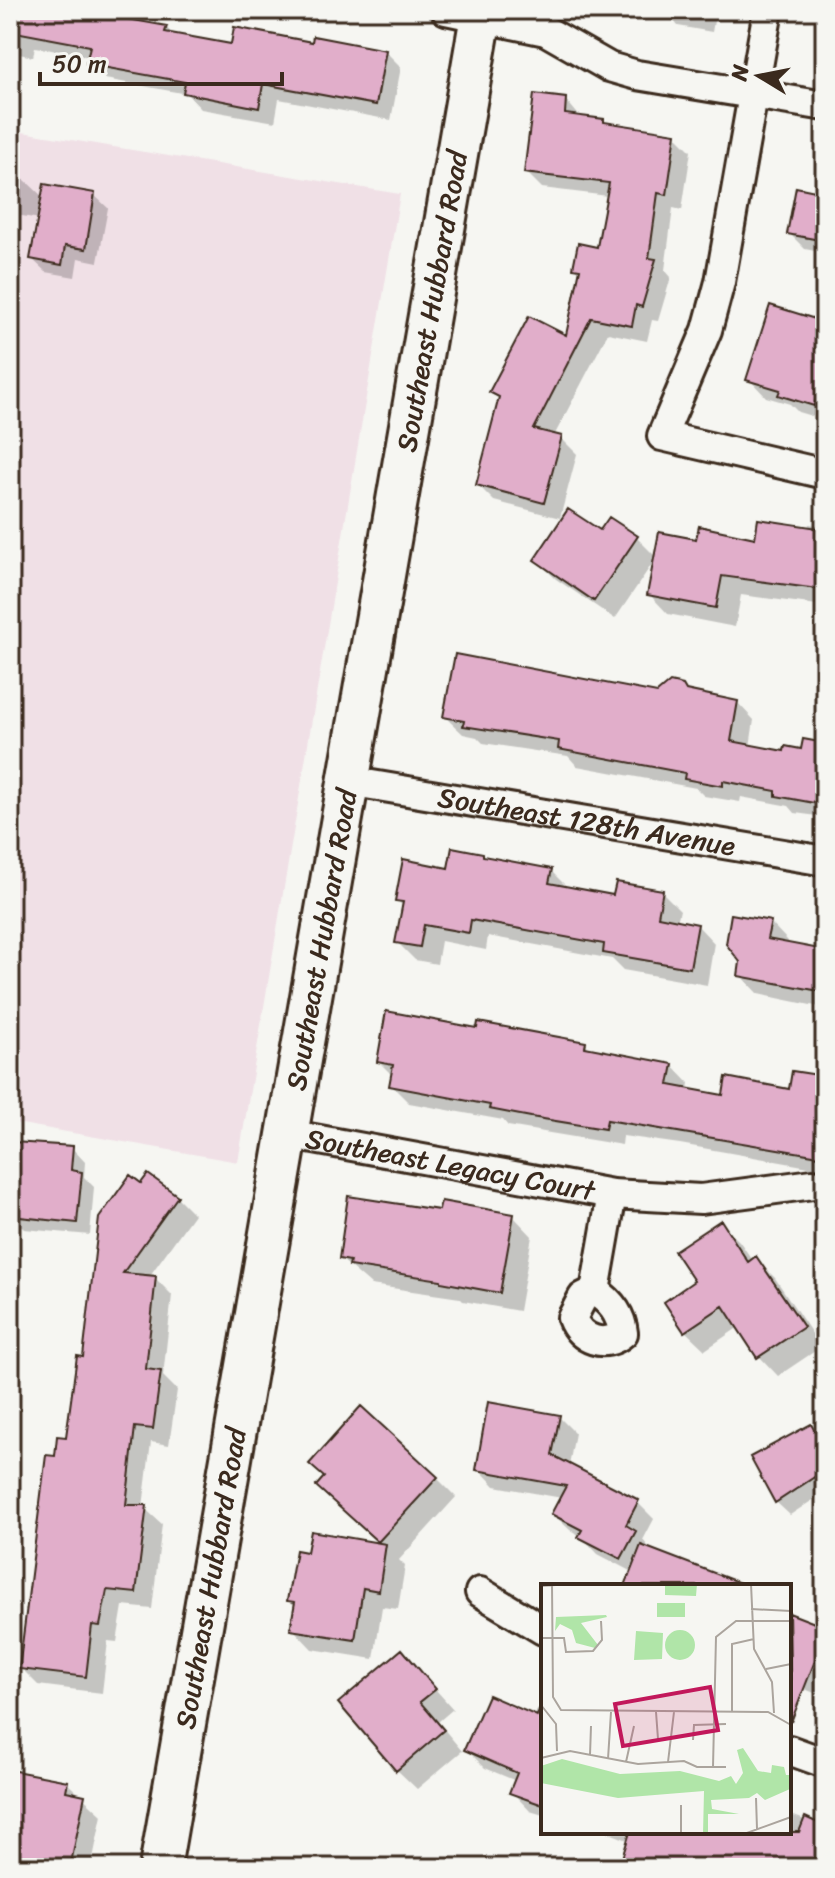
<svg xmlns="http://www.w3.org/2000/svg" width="835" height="1878" font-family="Sriracha,sans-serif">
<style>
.built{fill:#f0e0e6}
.shadow{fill:#0003}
.building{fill:#e1aeca;stroke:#3b2a1e;stroke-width:2}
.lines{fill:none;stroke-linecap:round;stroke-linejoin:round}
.minor-casing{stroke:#3b2a1e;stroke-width:34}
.secondary-casing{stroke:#3b2a1e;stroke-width:46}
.minor{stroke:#f6f6f2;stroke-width:28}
.secondary{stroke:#f6f6f2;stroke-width:40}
.labels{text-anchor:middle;stroke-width:6;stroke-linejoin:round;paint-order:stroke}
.street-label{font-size:28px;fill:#3b2a1e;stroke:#f6f6f2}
.inset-road{fill:none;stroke:#aba49d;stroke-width:2}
.view{fill:#c2185b;fill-opacity:0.15;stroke:#c2185b;stroke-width:4}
.inset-edge{fill:none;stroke:#3b2a1e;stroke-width:4}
</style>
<rect width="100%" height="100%" fill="#f6f6f2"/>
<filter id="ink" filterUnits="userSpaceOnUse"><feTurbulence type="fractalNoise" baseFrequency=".0125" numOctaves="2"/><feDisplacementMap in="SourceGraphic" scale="16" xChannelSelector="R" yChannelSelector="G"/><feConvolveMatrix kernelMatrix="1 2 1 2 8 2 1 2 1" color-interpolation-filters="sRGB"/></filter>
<g filter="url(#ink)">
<path class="built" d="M10,130L400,194L238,1162L10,1122Z"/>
<path class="shadow" d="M10,10H71L166,27L174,36L232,46L313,44L385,51L401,67L391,120L279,99L275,122L201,109L187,94L105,79L89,63L90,57L35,47L33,57L10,52Z
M665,10H716L712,32L678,26Z
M566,100L581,118L603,120L608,125L675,135L691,151L682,210L673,208L665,270L671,277L658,321L652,320L647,341L608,333L554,436L561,438L577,454L560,518L494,501L478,485L500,400L491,392L567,338L581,273L575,267L599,249L608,196L542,188L526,172Z
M824,169L825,170V253L805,249L790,234L820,194Z
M10,177L25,180L44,198L94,195L108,208L98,262L78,258L75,277L46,272L32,259L40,219L10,214Z
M825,324V420L798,412L790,404L766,397L749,379Z
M609,519L637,538L656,557L698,542L757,540L808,529L809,524L825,526V606L741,595L735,627L668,614L649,594L656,558L615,619L556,579L536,560L601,532Z
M689,693L737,702L754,720L750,747L786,754L825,745V817L795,813L789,806L741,797L740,802L704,796L696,788L577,766L568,756L483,743L477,737L463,734L445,717Z
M482,855L486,859L551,871L568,888L615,897L662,892L680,910L677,922L697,925L714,943L707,985L623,970L612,959L488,936L486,950L441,941L437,964L415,960L397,942L404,907L397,900Z
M770,922L788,941L787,945L825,952V1008L758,994L740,975Z
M479,1030L585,1044L592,1050L672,1065L689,1083L688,1090L724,1097L791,1091L825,1078V1174L820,1169L680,1144L623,1136L622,1145L508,1126L503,1120L409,1103L392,1086L393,1076L379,1062Z
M14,1144L72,1148L85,1162L84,1177L94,1187L90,1235L24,1229L10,1216Z
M142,1186L177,1197L194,1214L148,1278H155L172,1295L163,1376L177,1390L169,1445L151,1442L143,1507L162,1524L152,1609L123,1606L117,1642L108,1641L102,1693L38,1685L21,1668L57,1458L68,1439L85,1359Z
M441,1212L513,1216L532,1236L519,1311L463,1301L460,1298L371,1285L341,1259Z
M721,1223L740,1242L753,1261L756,1259L775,1278L821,1347L778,1376L759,1356L739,1327L705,1350L685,1331L697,1282Z
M10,1406L15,1410L11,1435H10Z
M559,1417L575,1433L569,1466L637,1502L654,1519L643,1540L651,1550L734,1586H627L632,1572L598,1554L581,1536L570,1530L553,1514L562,1498L495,1486L479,1469Z
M811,1426L825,1442V1492L790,1515L776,1502Z
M437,1478L456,1497L399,1560L405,1566L398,1609L382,1607L374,1659L312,1649L293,1629L296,1607L289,1600L308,1555L383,1546L338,1505Z
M789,1616L825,1630V1697L789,1683Z
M402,1652L453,1709L438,1722L462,1751L417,1789L397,1770Z
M538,1708L543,1710V1815L530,1811L512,1792L516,1781L485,1768L467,1750L534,1717Z
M10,1772L67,1783L102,1815L91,1868H10Z
M789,1814L825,1828V1868H724L664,1854L607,1832H789Z
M230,1856L298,1868H228Z
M310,1864L331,1868H309Z"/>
<path class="building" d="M10,10H78L167,26L165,32L231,44L234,27L312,42L313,36L386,50L376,105L263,84L259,108L183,93L185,82L86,64L90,46L10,31Z
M534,94L566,98L565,114L604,119V122L676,133L667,195L658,193L649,258L656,259L642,307L636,305L632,326L591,318L534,429L562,436L544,503L476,485L499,397L489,392L529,316L566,335L580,269L573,268L578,243L597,247L609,183L524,173Z
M44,184L95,193L86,249L65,246L62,265L30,259Z
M796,187L825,193V241L787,234Z
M770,305L825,322V369L814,406L778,395L780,390L746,380Z
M568,509L600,530L609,517L638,536L594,601L534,560Z
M758,519L825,529V590L722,576L716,608L647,595L659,532L696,539L699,526L755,538Z
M455,654L657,693L670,682L683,685L686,690L738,701L731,741L784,751L785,746L801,749L803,739L825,743V805L776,796V791L723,781V786L684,779L685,773L558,749L559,741L463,726L464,721L443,717Z
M452,847L483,853V856L552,869L549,883L613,895L616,882L663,890L658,916L698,924L690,968L603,953L604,944L471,920L469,933L424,925L420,947L395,943L403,902L395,901L403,859L448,868Z
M731,914L771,921L767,939L825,950V992L738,976L740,962L726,944Z
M386,1011L477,1028L478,1022L586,1042L585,1047L673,1064L669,1085L723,1095L726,1077L789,1089L792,1071L825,1076V1157L607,1120L605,1129L531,1117L489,1109L490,1105L389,1086L393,1065L377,1062Z
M13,1142L73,1146L71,1170L82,1172L77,1223L10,1216Z
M148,1174L178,1196L123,1273L156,1276L146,1369L161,1371L153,1429L135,1427L126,1505H147L136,1593L107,1590L100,1626L92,1625L86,1677L19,1669L46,1455L55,1456L57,1436L66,1437L77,1356L83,1357L99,1218L130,1175L141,1183Z
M348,1196L439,1210L441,1201L514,1214L500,1293L441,1282V1280L349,1266L350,1261L339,1259Z
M721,1220L748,1262L756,1256L804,1327L757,1358L723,1306L684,1332L664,1302L694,1281L674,1251Z
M488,1402L560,1415L552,1455L639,1500L626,1525L636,1531L621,1559L578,1537L582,1530L551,1514L566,1486L476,1470Z
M361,1406L438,1477L378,1542L316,1486L324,1477L309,1464Z
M811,1424L825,1450V1470L775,1503L750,1457Z
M311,1531L386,1544L379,1591L363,1588L355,1640L290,1630L295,1602L287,1601L296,1550L307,1552Z
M641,1545L743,1584L742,1586H625Z
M789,1613L825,1627V1635L791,1722Z
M402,1649L436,1689L420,1702L444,1730L396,1771L338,1703Z
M488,1695L537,1716L540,1709L543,1710V1805L509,1793L517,1773L464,1750Z
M10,1770L68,1781L66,1791L85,1795L70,1868H10Z
M805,1817L825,1826V1868H619L630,1832H799Z"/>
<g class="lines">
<g class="minor-casing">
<g id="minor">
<path d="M446,10L546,31L609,67L637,75L825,106"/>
<path d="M768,10L720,282L707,330L662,436L825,474"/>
<path id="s1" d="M348,781L825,861"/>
<path id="s2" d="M287,1134L612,1194L701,1199L813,1184"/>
<path d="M595,1291C610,1301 621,1313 623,1333C605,1349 580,1340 572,1318L583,1297L595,1291L612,1194"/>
<path d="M480,1592L543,1630"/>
<path d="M789,1750L825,1763"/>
</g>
</g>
<g class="secondary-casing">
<g id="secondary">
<path id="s3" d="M160,1868L482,10"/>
</g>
</g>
<use href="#minor" class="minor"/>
<use href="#secondary" class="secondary"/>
</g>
</g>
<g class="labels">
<g class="street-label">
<text dy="10" stroke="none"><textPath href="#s3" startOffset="1590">Southeast Hubbard Road</textPath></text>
<text dy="10" stroke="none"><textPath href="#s1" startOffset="242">Southeast 128th Avenue</textPath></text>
<text dy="10" stroke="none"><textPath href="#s3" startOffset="942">Southeast Hubbard Road</textPath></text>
<text dy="10" stroke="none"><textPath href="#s2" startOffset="166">Southeast Legacy Court</textPath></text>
<text dy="10" stroke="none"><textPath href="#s3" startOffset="294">Southeast Hubbard Road</textPath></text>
</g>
</g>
<g transform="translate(541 1584)">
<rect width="250" height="250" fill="#f6f6f2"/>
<path d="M124,0H156L155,12L124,11ZM116,19H144V33H116ZM15,33L65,31L66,33L40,39L57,61L54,64L35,59L31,46L19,40L14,47ZM124 61a15 15 0 1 1 30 0a15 15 0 1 1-30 0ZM95,47L122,49L121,75L93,76ZM202,164L217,187L230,189L231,181L243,183L245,191H250L249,205L224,216L216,209L208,214L170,216L171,225L198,230H167V250H162L163,207L77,214L0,199V182L21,175L79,190L139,187L178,197L190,192L195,200L202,189L196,166Z" fill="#b0e5a8"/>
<path class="inset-road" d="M11,0L12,113L20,126L227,128L250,141M210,0L213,65L231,98L233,129M0,2L30,0M210,25L250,27M0,54H23L25,68L52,67L61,56L60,37M225,85L250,80M0,121L15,140L16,167M115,128L117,155M191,128V60L213,55M152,156L153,141L185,140M49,171L50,142M0,174L29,167L97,180L143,177L156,183H185M67,175L70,128M85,178L93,142M127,178L133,128M172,183L175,53L195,37H250M215,214L216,245M140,250V221M203,250L250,233"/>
<path class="view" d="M169,103L177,146L82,162L74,120Z"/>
<rect width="250" height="250" class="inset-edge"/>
</g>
<rect width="835" height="1878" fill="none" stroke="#f6f6f2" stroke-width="40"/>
<rect x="20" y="20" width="795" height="1838" fill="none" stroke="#3b2a1e" stroke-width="3" filter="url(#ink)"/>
<g transform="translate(759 76) rotate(280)" stroke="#f6f6f2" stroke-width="6" paint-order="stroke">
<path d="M0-6L14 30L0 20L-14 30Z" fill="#3b2a1e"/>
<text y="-12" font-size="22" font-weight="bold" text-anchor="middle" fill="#3b2a1e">N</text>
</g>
<path d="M40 72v12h242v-12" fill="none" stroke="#3b2a1e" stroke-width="4"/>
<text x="52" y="72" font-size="24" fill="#3b2a1e" stroke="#f6f6f2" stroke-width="6" paint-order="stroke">50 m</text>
</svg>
